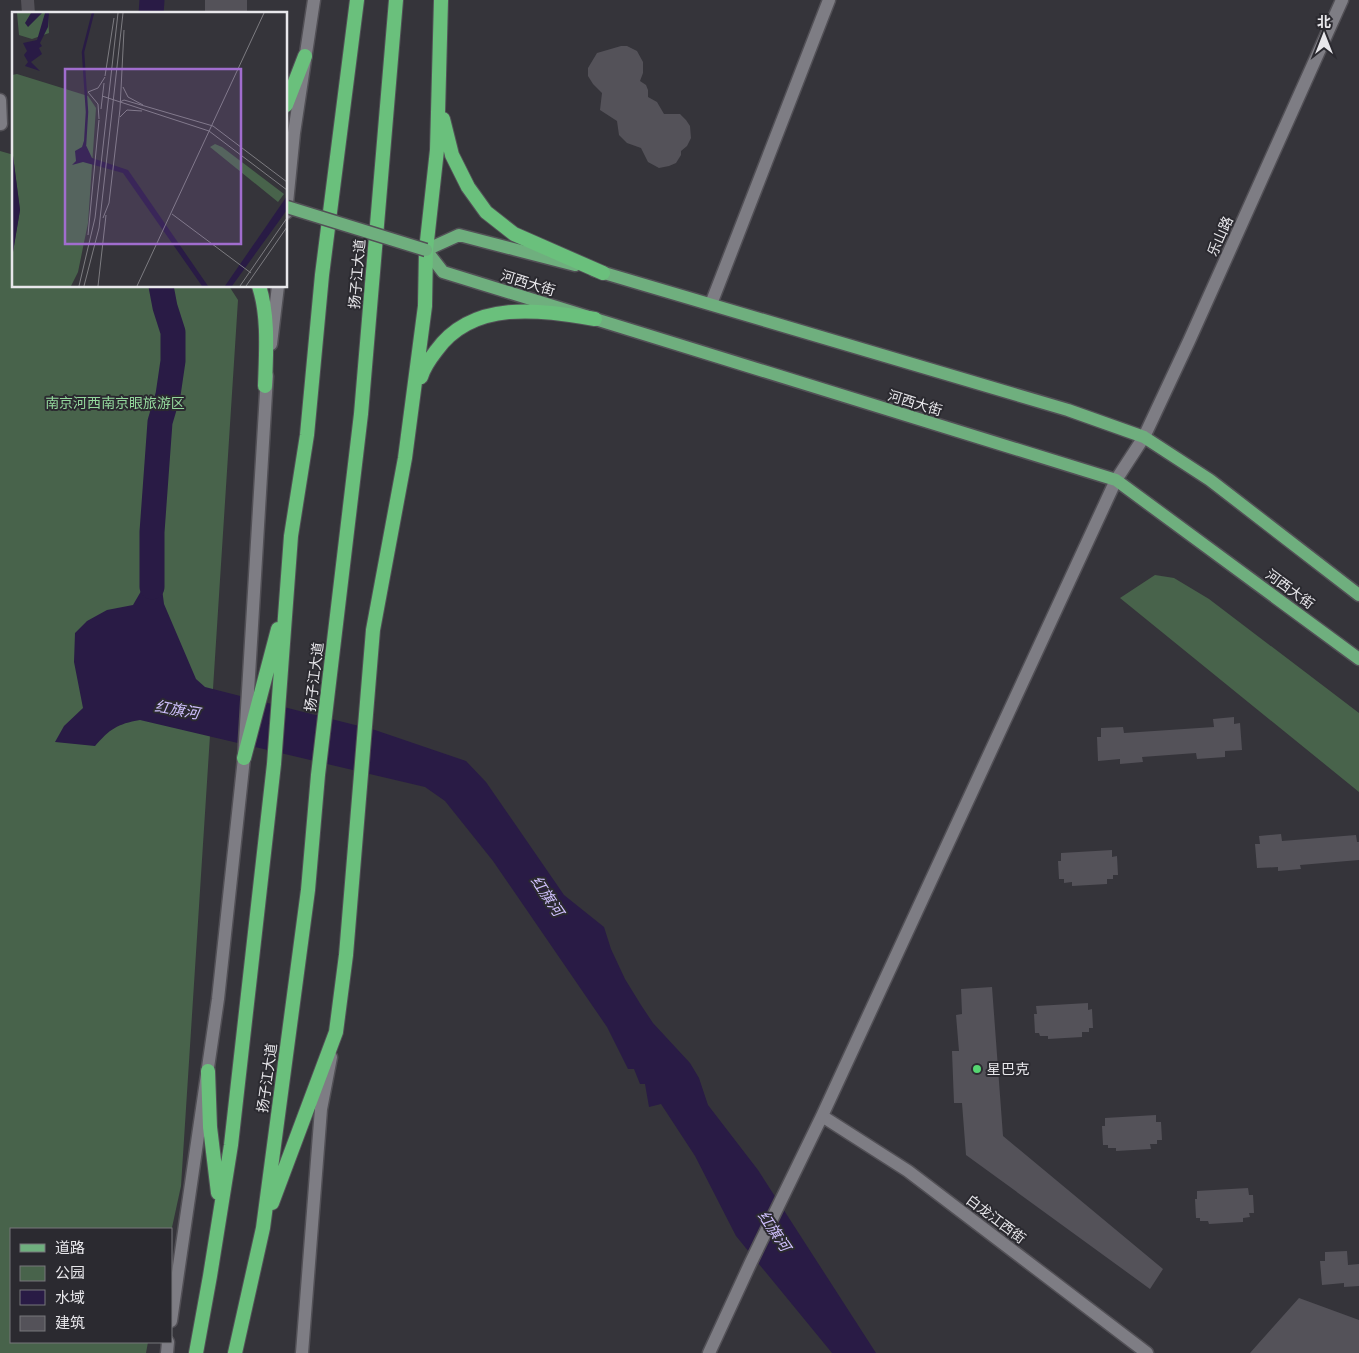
<svg xmlns="http://www.w3.org/2000/svg" width="1359" height="1353" font-family="'Roboto Condensed','Noto Sans SC',sans-serif">
<style>
.green{fill:#48634b}
.water{fill:#291b45}
.lines{fill:none;stroke-linecap:round;stroke-linejoin:round}
.river{stroke:#291b45;stroke-width:25}
.building{fill:#545259}
.minor-casing{stroke:#525056;stroke-width:15}
.tertiary-casing{stroke:#525056;stroke-width:15}
.primary-casing{stroke:#525056;stroke-width:15}
.trunk-casing{stroke:#525056;stroke-width:16}
.minor{stroke:#7e7d84;stroke-width:12}
.tertiary{stroke:#7e7d84;stroke-width:12}
.primary{stroke:#6faf7e;stroke-width:12}
.trunk{stroke:#6ac07c;stroke-width:14}
.primary-bridge-casing{stroke:#525056;stroke-width:15;stroke-linecap:butt}
.primary-bridge{stroke:#6faf7e;stroke-width:12}
.poi-dot{fill:#55d671;stroke:#2b2a30;stroke-width:2}
.labels{text-anchor:middle;stroke-width:4;stroke-linejoin:round;paint-order:stroke}
.street-label{font-size:14px;fill:#e8e7eb;stroke:#2b2a30}
.park-label{font-size:14px;fill:#94d89d;stroke:#2b2a30}
.poi-label{font-size:14px;fill:#e8e7eb;stroke:#2b2a30;text-anchor:start}
.water-label{font-size:15px;font-style:italic;fill:#cfc0fd;stroke:#2b2a30}
.inset-river{fill:none;stroke:#291b45;stroke-width:2.5}
.inset-road{fill:none;stroke:#7d7c81;stroke-width:1}
.view{fill:#a16dce;fill-opacity:0.15;stroke:#a16dce;stroke-width:2.5}
.inset-edge{fill:none;stroke:#e8e7eb;stroke-width:2.5}
</style>
<rect width="100%" height="100%" fill="#35343a"/>
<path class="green" d="M0,151L14,155V286H229L238,300L181,1186L171,1232V1229H11V1342H148L146,1353H0Z
M1155,575L1174,578L1209,599L1359,713V792L1120,598Z"/>
<path class="water" d="M146,552L160,556L161,581L164,604L196,679L205,687L375,730L466,761L486,782L564,895L604,927L611,949L625,979L641,1005L653,1023L690,1063L699,1078L708,1105L758,1170L876,1353H832L736,1236L695,1156L661,1104L649,1107L645,1084H640L634,1069H628L607,1027L493,861L445,801L425,787L140,720C117,724 110,729 95,746L55,742L64,726L83,708L74,662L75,633L87,621L107,610L133,605L144,586Z"/>
<g class="lines">
<path class="river" d="M151,14L152,0
M152,587V532L160,422L168,395L173,361V332L165,307L161,286"/>
</g>
<path class="building" d="M21,0H34L35,14H22Z
M205,0H247V13H205Z
M621,46H627L637,51L643,62V73L640,81L646,85L648,90V97L657,102L664,114H680L686,120L690,126L691,138L687,146L681,151V155L676,163L669,166L659,168L648,162L641,148L627,143L619,135L617,121L600,110L602,93L593,84L588,76V68L597,53Z
M1234,717V724L1240,723L1242,750L1225,751V757L1197,759L1196,753L1142,757L1143,762L1120,764V759L1098,761L1097,737H1101V728L1123,727L1124,733L1214,727L1213,719Z
M1281,834L1282,841L1356,835L1357,842H1359V860L1300,865L1301,869L1278,871V867L1257,868L1255,844H1260L1259,836Z
M1112,850V857L1117,856L1118,875H1113V879H1107V884L1072,886V882L1064,883V879H1059L1058,861H1061V853Z
M992,987L1003,1136L1163,1269L1150,1289L966,1155L962,1103H954L952,1051H959L956,1015L962,1014L961,989Z
M1088,1003V1010L1092,1009L1093,1028H1089V1032H1082V1037L1048,1039V1036H1040L1039,1033H1035L1034,1014H1037L1036,1006Z
M1156,1115V1122H1161L1162,1140H1157V1144H1150L1151,1149L1116,1151V1148H1108V1145H1103L1102,1126H1105V1118Z
M1248,1188L1249,1195H1253L1254,1213H1249L1250,1217L1243,1218V1222L1209,1224L1208,1221H1200V1218H1196L1195,1199H1197V1191Z
M1347,1251L1348,1265L1359,1264V1286L1344,1287V1283L1322,1285L1320,1261H1325V1252Z
M1299,1298L1359,1320V1353H1250Z"/>
<g class="lines">
<g class="minor-casing">
<path id="minor" d="M0,100L1,124
M711,304L829,0"/>
</g>
<g class="tertiary-casing">
<path id="tertiary" d="M286,213L294,133L314,0
M271,344L278,286
M822,1116L908,1171L1147,1353
M171,1321L218,999L244,758L267,376
M167,1353L168,1342
M302,1353L321,1109L331,1057
M709,1353L751,1262L822,1116L1116,480L1144,437L1189,341L1342,0"/>
</g>
<g class="primary-casing">
<path id="primary" d="M575,265L459,235L426,250L443,272L1116,480L1359,659
M594,270L1068,410L1144,437L1210,480L1359,595"/>
</g>
<g class="trunk-casing">
<path id="trunk" d="M286,105L305,56
M443,119L452,155L468,187L486,212L514,234L603,273
M259,286C269,317 266,353 265,386
M421,377C424,367 429,360 436,351C473,299 540,310 595,319
M244,758L278,629
M208,1071L210,1127L218,1193
M272,1203L336,1032L346,955L373,630L405,458L425,306L426,250L437,150L441,0
M196,1353L210,1276L231,1145L274,764L291,536L307,435L322,275L357,0
M235,1353L263,1228L308,890L318,775L361,414L396,0"/>
</g>
<use href="#minor" class="minor"/>
<use href="#tertiary" class="tertiary"/>
<use href="#primary" class="primary"/>
<use href="#trunk" class="trunk"/>
<g class="primary-bridge-casing">
<path id="primary-bridge" d="M287,207L426,250"/>
</g>
<use href="#primary-bridge" class="primary-bridge"/>
</g>
<circle class="poi-dot" cx="977" cy="1069" r="5"/>
<g class="labels">
<g class="street-label">
<text transform="translate(1220 236) rotate(-66)" y="5">乐山路</text>
<text transform="translate(357 274) rotate(-85)" y="5">扬子江大道</text>
<text transform="translate(528 283) rotate(17)" y="5">河西大街</text>
<text transform="translate(915 403) rotate(17)" y="5">河西大街</text>
<text transform="translate(1290 589) rotate(36)" y="5">河西大街</text>
<text transform="translate(314 677) rotate(-83)" y="5">扬子江大道</text>
<text transform="translate(267 1078) rotate(-82)" y="5">扬子江大道</text>
<text transform="translate(996 1219) rotate(37)" y="5">白龙江西街</text>
</g>
<g class="park-label">
<text x="115" y="408">南京河西南京眼旅游区</text>
</g>
<g class="poi-label">
<text x="987" y="1074">星巴克</text>
</g>
<g class="water-label">
<text transform="translate(177 710) rotate(10)" y="5">红旗河</text>
<text transform="translate(547 896) rotate(56)" y="5">红旗河</text>
<text transform="translate(774 1231) rotate(56)" y="5">红旗河</text>
</g>
</g>
<g transform="translate(12 12)">
<rect width="275" height="275" fill="#35343a"/>
<path d="M5,1H36L37,21L20,27L7,23ZM5,62L76,84L84,96L76,211L66,260L59,274H0V246L8,198L0,136V63ZM203,132L210,135L272,182L266,190L198,135Z" fill="#48634b"/>
<path d="M19,1H30L16,15L13,11ZM33,1H37L36,15L28,31L30,34L27,36L30,42L19,50L28,59L13,54L16,50L12,43L15,39L11,31L25,28ZM72,129L80,146L116,158L196,274H190L111,161L71,150L60,153L64,149L63,139L70,135ZM0,136L8,198L0,246ZM275,184V198L220,274H213Z" fill="#291b45"/>
<path class="inset-river" d="M73,133L75,100L71,40L81,1"/>
<path class="inset-road" d="M93,64L102,6M111,75L116,85L131,93M90,84L197,119L275,178M108,90L112,88L201,114L275,170M89,97L92,71M108,105L115,98L130,99M87,107L86,92L76,80L86,76L93,65M160,202L239,261M91,206L97,191L108,97L112,18M76,223L87,108M67,274L83,206L106,1M72,274L87,216L111,1M86,274L94,203M125,274L252,1M228,274L275,206M234,274L275,215"/>
<path class="view" d="M53,57H229V232H53Z"/>
<rect width="275" height="275" class="inset-edge"/>
</g>
<rect x="10" y="1228" width="162" height="115" fill="#2b2a30" stroke="#77767b"/>
<rect x="20" y="1244" width="25" height="8" fill="#6faf7e" stroke="#77767b"/>
<text x="55" y="1253" font-size="15" fill="#e8e7eb">道路</text>
<rect x="20" y="1266" width="25" height="15" fill="#48634b" stroke="#77767b"/>
<text x="55" y="1278" font-size="15" fill="#e8e7eb">公园</text>
<rect x="20" y="1290" width="25" height="15" fill="#291b45" stroke="#77767b"/>
<text x="55" y="1303" font-size="15" fill="#e8e7eb">水域</text>
<rect x="20" y="1316" width="25" height="15" fill="#545259" stroke="#77767b"/>
<text x="55" y="1328" font-size="15" fill="#e8e7eb">建筑</text>
<g transform="translate(1324 35)" stroke="#2b2a30" stroke-width="4" paint-order="stroke">
<path d="M0-4L9 19L0 12L-9 19Z" fill="#e8e7eb"/>
<text y="-8" font-size="14" font-weight="bold" text-anchor="middle" fill="#e8e7eb">北</text>
</g>
</svg>
